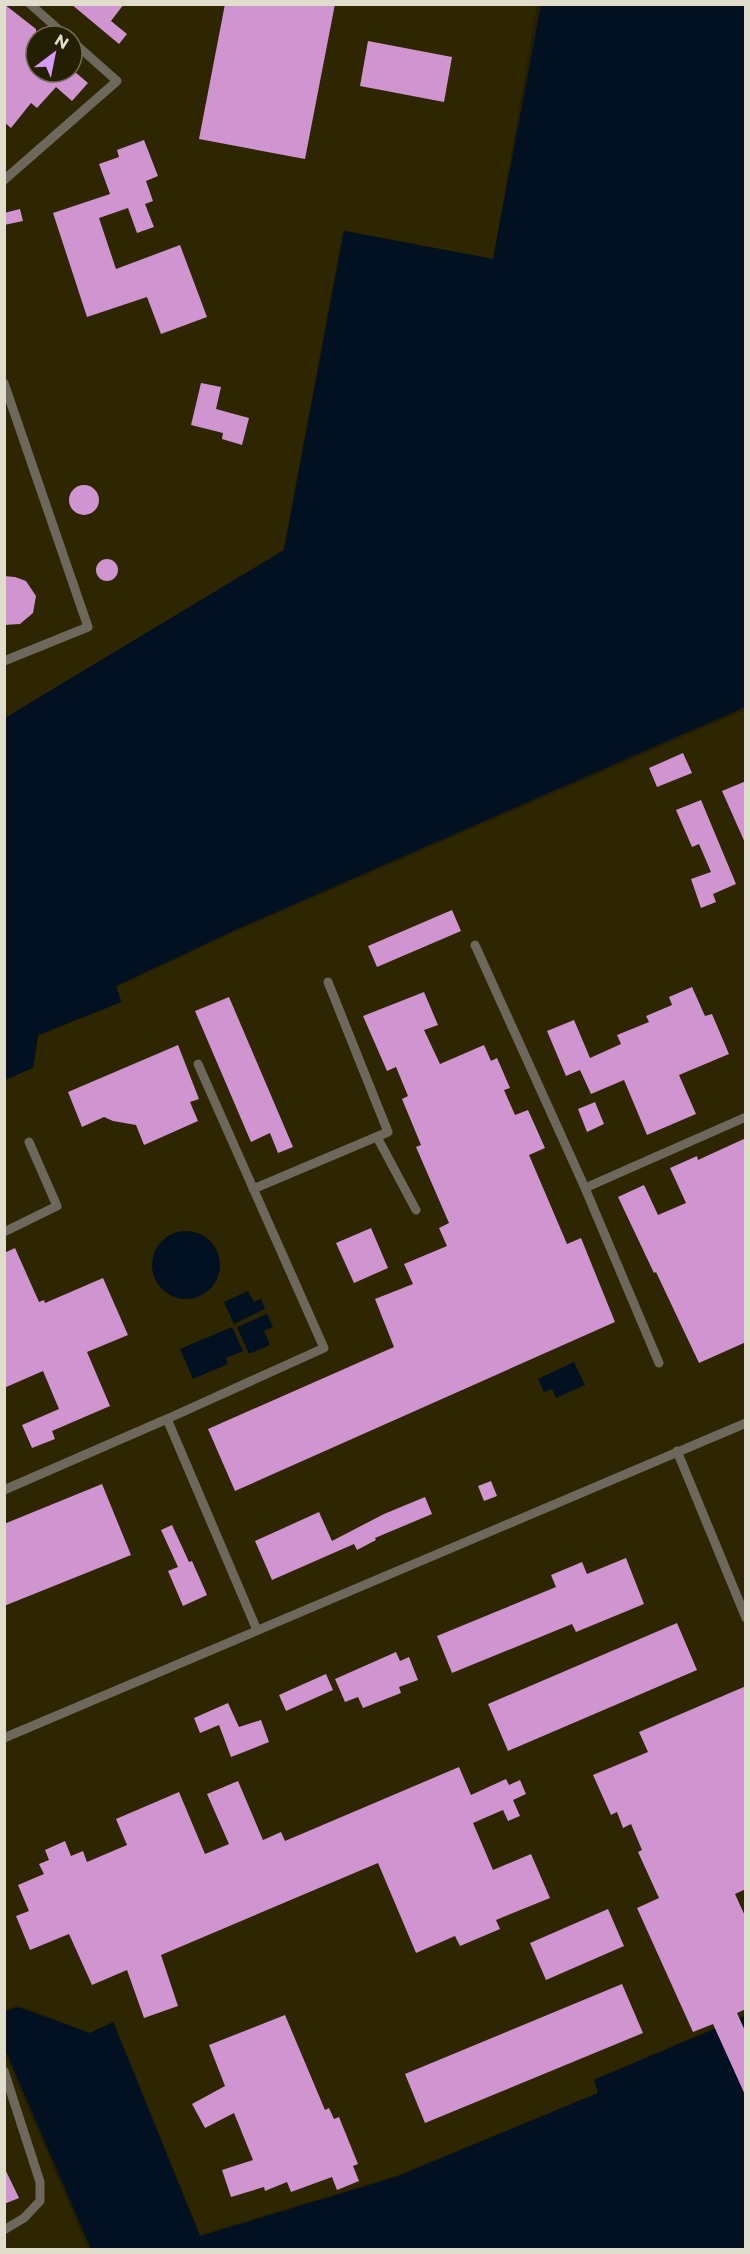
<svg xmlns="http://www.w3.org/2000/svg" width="750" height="2254" font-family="Montserrat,sans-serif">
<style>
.built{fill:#2d2600;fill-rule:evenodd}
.water{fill:#011122}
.building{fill:#d094d1}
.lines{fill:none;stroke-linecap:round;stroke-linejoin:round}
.service{stroke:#6e685c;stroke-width:9}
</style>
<rect width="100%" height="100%" fill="#241f02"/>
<path class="built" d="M5,5H537L493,259L343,230L283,551L5,718ZM36,36H72V72H36Z
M745,710V2015L595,2079L598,2093L395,2176L200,2235L114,2022L90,2033L18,2005L5,2011V1080L34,1067L38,1036L122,1002L117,987L235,932Z
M5,2054L88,2249H5Z"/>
<path class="water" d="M541,5H745V707L235,930L116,986L121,1002L38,1035L33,1068L5,1080V718L284,550L344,231L493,259Z
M152 1265a34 34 0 1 1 68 0a34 34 0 1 1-68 0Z
M248,1291L254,1302L261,1299L265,1309L234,1324L224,1302Z
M267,1314L273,1327L264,1331L270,1345L249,1354L237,1327Z
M232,1327L243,1351L226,1358L228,1364L193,1379L180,1349Z
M574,1362L585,1385L556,1398L552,1389L544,1392L538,1379Z
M18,2007L90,2033L113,2022L200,2236L396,2177L598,2093L594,2080L745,2016V2249H91L5,2049L4,2012Z"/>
<path class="building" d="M4,4L36,29V72H75L88,83L72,101L56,87L37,108L31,103L11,128L4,122Z
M71,4H124L111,21L127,34L119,44Z
M225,4H335L305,159L199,139Z
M368,41L452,57L444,102L360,86Z
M144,140L158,176L146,181L153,201L145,204L154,227L137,233L128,208L99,218L116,269L180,245L207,317L161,334L147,297L87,317L53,213L110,194L99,164L119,157L117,150Z
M20,209L23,221L4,225V213Z
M201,383L221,387L216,409L249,418L242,445L222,439L223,433L191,425Z
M69 500a15 15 0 1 1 30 0a15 15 0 1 1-30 0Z
M96 570a11 11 0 1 1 22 0a11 11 0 1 1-22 0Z
M4,576L15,577L26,581L36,596L33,613L20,624L4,625Z
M683,753L692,773L657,787L649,768Z
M746,781V845L722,791Z
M701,800L736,884L713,894L716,902L701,908L691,879L711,872L699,844L692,847L676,810Z
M452,910L461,931L377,967L368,946Z
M692,987L705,1016L712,1014L729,1054L679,1075L696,1114L647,1135L624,1080L591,1094L580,1070L566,1076L547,1031L574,1020L590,1058L621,1044L617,1035L649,1022L646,1016L672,1005L669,997Z
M424,992L438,1025L424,1030L440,1064L484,1045L491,1061L497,1058L510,1088L504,1090L515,1115L528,1110L545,1148L529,1155L567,1244L581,1238L615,1322L235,1491L208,1429L394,1347L375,1299L413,1284L404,1264L447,1246L439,1228L449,1223L416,1147L421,1145L402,1099L408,1096L396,1067L387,1071L363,1016Z
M229,997L293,1147L278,1153L270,1133L251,1142L195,1011Z
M178,1045L199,1099L190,1102L198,1121L144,1145L136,1125L113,1121L104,1117L82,1127L68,1092Z
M595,1102L604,1124L587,1132L578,1109Z
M746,1138V1342L699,1363L656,1272L654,1273L618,1197L644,1185L658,1215L686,1203L670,1168L697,1156L698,1160Z
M371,1228L388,1268L354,1283L336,1243Z
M15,1248L39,1302L44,1300L45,1303L103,1278L128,1335L87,1352L110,1406L52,1431L55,1439L32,1448L22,1425L59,1409L43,1371L4,1388V1253Z
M491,1481L497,1496L484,1501L478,1486Z
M102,1484L131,1555L4,1606V1524Z
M425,1497L432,1514L375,1538L376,1540L357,1550L354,1544L272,1580L255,1541L319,1512L332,1541L384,1514Z
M172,1525L189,1562L192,1561L207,1595L183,1606L168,1571L178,1567L161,1530Z
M626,1558L644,1604L576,1632L572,1624L452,1673L437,1636L556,1587L551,1575L582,1562L587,1574Z
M677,1623L697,1670L508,1751L488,1704Z
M396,1652L400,1661L409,1657L418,1680L399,1687L401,1693L363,1708L358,1697L345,1702L335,1679Z
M326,1674L333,1690L286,1711L279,1695Z
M746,1686V1889L735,1894L746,1918V2009L737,2013L746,2033V2097L713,2024L693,2032L637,1908L659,1898L638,1852L642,1850L631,1824L623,1828L617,1812L611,1815L593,1775L648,1752L639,1732Z
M228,1703L239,1727L261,1720L269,1742L231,1757L219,1725L200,1733L194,1718Z
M459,1767L471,1795L506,1779L509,1785L520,1780L526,1794L513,1800L520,1816L508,1821L503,1810L473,1823L493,1870L531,1854L550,1898L496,1920L500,1929L460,1946L455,1936L416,1953L378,1863L161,1955L178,2006L144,2018L127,1970L92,1985L69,1934L30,1950L16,1916L29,1911L18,1885L44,1874L39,1864L49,1860L45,1850L65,1841L71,1856L83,1851L87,1862L127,1845L116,1819L179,1792L205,1854L229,1844L207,1794L238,1781L263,1840L281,1832L285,1841Z
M608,1909L624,1946L546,1980L530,1943Z
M622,1984L643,2033L425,2123L405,2074Z
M285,2015L325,2110L329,2108L334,2119L339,2117L358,2164L353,2166L359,2181L337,2190L332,2177L291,2192L287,2182L265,2191L264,2187L231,2197L222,2170L253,2160L234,2113L205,2128L192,2104L225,2086L209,2045Z
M4,2167L19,2198L4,2204Z"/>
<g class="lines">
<path class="service" d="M30,4L66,36
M4,180L117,81L72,41
M4,383L88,627L4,661
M475,945L585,1188L659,1363
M377,1137L416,1210
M585,1188L746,1117
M253,1189L388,1132L328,982
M4,1232L57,1206L29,1142
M167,1419L324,1348L198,1064
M677,1451L746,1618
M4,1490L167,1419L257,1630
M4,1738L746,1423
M4,2071L40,2182V2201L24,2218L4,2230"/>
</g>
<rect width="750" height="2254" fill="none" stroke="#e0ddcc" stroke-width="12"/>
<g transform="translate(54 54) rotate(32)"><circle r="28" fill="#241f02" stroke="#6f6b53" stroke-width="1.5"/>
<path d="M0-4.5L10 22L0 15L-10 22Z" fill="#d59bfb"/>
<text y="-9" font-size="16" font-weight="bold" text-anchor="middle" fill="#e0ddcc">N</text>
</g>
</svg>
